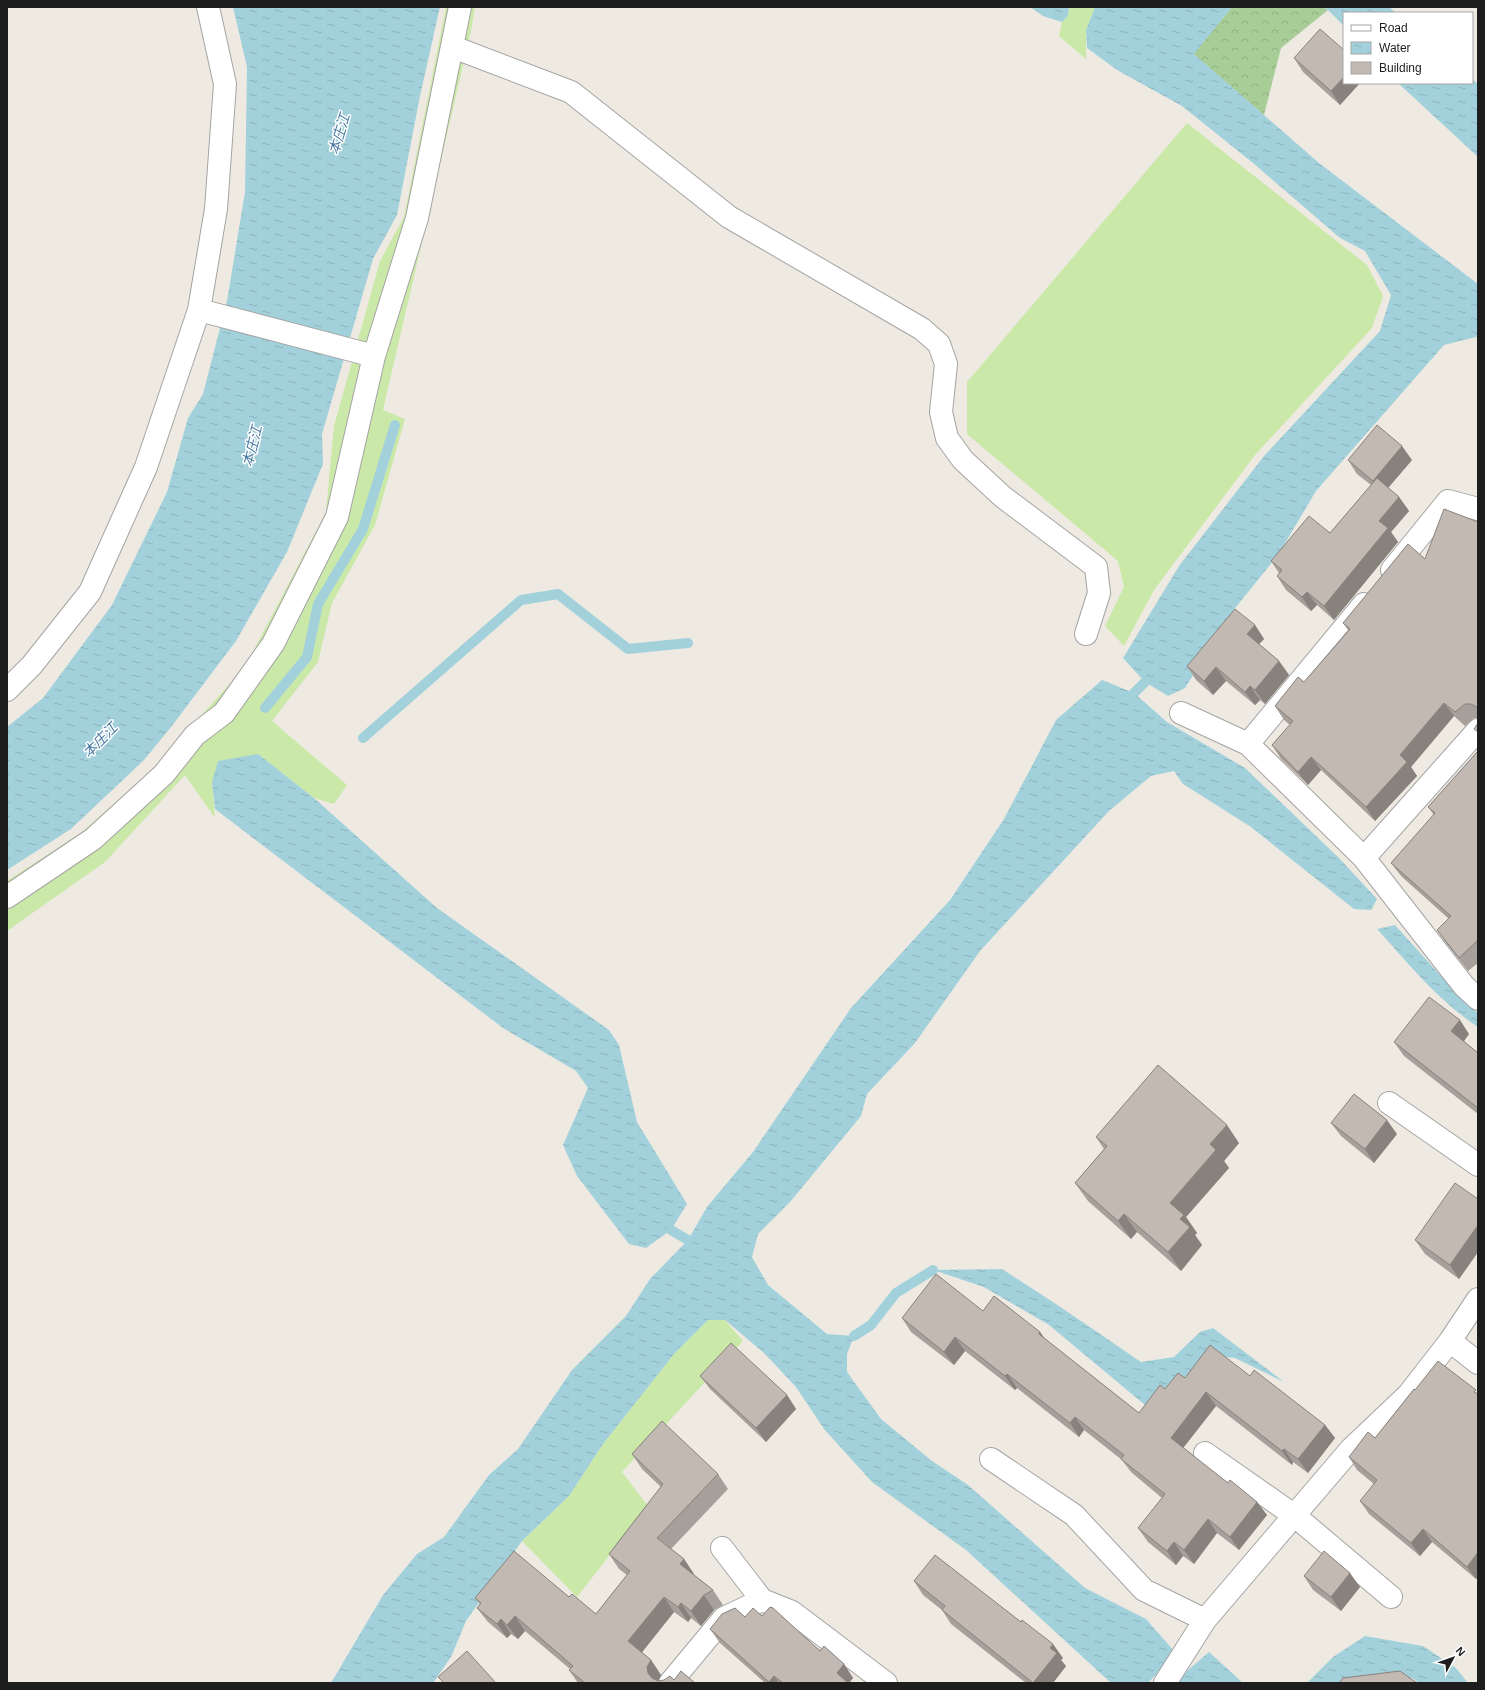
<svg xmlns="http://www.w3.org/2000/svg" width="1485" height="1690" font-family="Helvetica,'Noto Sans JP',sans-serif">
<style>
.grass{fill:#cae8a8}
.forest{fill:url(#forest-crowns)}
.water{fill:url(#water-ripples)}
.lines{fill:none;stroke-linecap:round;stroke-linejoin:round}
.stream{stroke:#a3d1db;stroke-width:10}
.minor-casing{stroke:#a4a4a4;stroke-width:24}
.minor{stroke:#fff;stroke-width:22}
.wall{fill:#a79f99}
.shaded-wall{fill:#88827d}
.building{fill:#c2b9b2;stroke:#88827d}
.labels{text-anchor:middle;stroke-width:3;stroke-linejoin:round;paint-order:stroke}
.water-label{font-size:14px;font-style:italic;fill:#4779a3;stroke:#fff}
</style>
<defs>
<pattern id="forest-crowns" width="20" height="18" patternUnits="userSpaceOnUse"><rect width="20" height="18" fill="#a9cd97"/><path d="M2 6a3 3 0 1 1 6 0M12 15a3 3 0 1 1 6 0" fill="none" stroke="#91b082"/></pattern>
<pattern id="water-ripples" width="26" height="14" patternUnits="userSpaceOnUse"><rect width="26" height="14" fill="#a3d1db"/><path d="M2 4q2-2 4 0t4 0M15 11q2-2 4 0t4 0" fill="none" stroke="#8cb3bc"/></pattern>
</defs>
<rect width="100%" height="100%" fill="#eeeae2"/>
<path class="grass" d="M446,7H475L471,31L383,410L405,419L375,525L332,603L318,662L272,721L347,785L334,804L314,798L258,754L212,782L215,818L185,775L105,862L7,931V881L82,832L154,768L245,667L326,512L334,426L380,261L404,217Z
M1069,7H1095L1086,30V59L1059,36L1062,22L1068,16Z
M1187,123L1367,265L1383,296L1372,328L1255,455L1154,590L1124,646L1105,626L1124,587L1118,561L967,434V382Z
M708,1320H725L743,1341L622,1472L648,1506L577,1597L522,1541L569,1496L603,1444L674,1354Z"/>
<path class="forest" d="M1232,7H1322L1328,10L1281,48L1264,115L1193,54Z"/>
<path class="water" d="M233,7H440L420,96L397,215L373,259L322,434L323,464L287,552L236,641L171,727L144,760L71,829L7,870V727L43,698L112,605L167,492L188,418L203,394L227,301L245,192L247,67Z
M1030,7H1069L1068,16L1062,22L1043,16Z
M1095,7H1232L1194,54L1319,163L1478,284V338L1476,337L1444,345L1316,491L1278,555L1236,607L1185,688L1168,696L1145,682L1123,658L1179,566L1264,456L1380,331L1391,295L1365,251L1340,238L1253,163L1182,106L1117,70L1087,48L1086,30Z
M1322,7H1389L1396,13H1344V26L1328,10Z
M1472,79L1478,84V157L1398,83H1472Z
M1102,680L1134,693L1167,722L1245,768L1339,858L1377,899L1371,910L1354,909L1251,827L1183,784L1174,771L1151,776L1109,811L980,951L915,1043L867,1094L861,1116L790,1202L758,1234L752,1257L768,1285L827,1334L854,1336L847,1354V1372L881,1419L932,1461L968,1485L1085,1588L1146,1619L1174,1651L1166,1664L1148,1683H1111L966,1550L872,1482L824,1429L796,1387L764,1353L725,1320H708L674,1354L603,1444L569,1496L522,1541L466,1621L451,1657L433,1683H331L383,1595L417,1554L444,1537L489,1475L518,1449L572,1370L626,1316L650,1279L688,1240L707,1207L753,1152L851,1008L950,900L1004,819L1056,720Z
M258,754L314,798L437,908L609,1030L619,1045L637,1122L687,1204L671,1230L646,1248L629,1244L577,1176L563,1145L588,1088L576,1071L503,1028L215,809L212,782L218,761Z
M1395,925L1468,1006L1478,1013V1027C1438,1001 1409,964 1377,929Z
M1002,1269L1059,1306L1141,1362L1174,1357L1200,1332L1213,1328L1284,1382L1235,1358L1216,1356L1145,1405L1049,1325L984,1287L933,1270Z
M1365,1636L1423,1646L1456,1668L1468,1683H1419L1412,1678L1364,1680L1361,1683H1307L1333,1657Z
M1209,1652L1243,1683H1179L1181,1676Z"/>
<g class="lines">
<path class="stream" d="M1134,693L1145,682
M265,708L307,657L318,604L363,529L395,425
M363,738L521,600L558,594L628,649L688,643
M671,1230L688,1240
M854,1336L871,1325L896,1293L933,1270"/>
<g class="minor-casing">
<path id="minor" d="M453,47L571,92L729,217L922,329L939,344L946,364L941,412L947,438L963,460L1003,497L1096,567L1099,593L1086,634
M199,310L374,356
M1392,570L1448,501L1478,509
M7,690L32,665L90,592L146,467L199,310L216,209L225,84L208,7
M1181,713L1248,744L1364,858L1464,986L1478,999
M1248,744L1364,604
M1364,858L1478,730
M7,897L93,839L164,774L195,735L224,713L273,644L337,517L374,356L417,218L460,7
M1389,1103L1478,1165
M1450,1341L1478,1363
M1205,1453L1295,1516L1391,1597
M991,1459L1074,1515L1144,1590L1205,1620
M722,1548L762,1600
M670,1683L724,1618L762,1600L792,1612L886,1683
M1165,1683L1205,1620L1351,1449L1408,1395L1450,1341L1478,1299"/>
</g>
<use href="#minor" class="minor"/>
</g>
<path class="wall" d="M1294,58L1344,83H1360L1340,105L1303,72Z
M1348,460H1412L1388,488L1399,497L1409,511L1391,532L1398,542L1334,620L1317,605L1311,611L1286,590L1277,576L1279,573L1271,561L1330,533L1371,485L1357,474Z
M1478,522V718H1474L1465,726L1454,716L1411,767L1417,776L1375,821L1321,770L1308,785L1281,759L1272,745L1290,725L1284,720L1275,706L1304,682L1348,630L1343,623L1425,559Z
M1255,625L1264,639L1259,644L1279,661L1289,675L1265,704L1260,700L1255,705L1226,681L1213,695L1196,680L1187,666Z
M1478,751V963L1468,971L1446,943L1437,930L1449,919L1401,876L1391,863L1434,815L1428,807Z
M1469,1034L1464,1041L1478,1053V1114L1404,1056L1394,1042Z
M1331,1123L1397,1134L1374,1163L1341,1136Z
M1096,1137L1239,1143L1224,1161L1229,1168L1186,1217L1197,1233L1195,1235L1202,1245L1181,1271L1137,1232L1131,1239L1088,1201L1075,1183L1104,1149Z
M1478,1199V1252L1459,1279L1425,1254L1415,1240Z
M983,1311L1040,1332L1045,1339L1139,1413L1165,1389L1185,1378L1250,1376L1325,1425L1335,1438L1308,1473L1293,1462L1292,1465L1216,1406L1183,1448L1228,1483L1257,1502L1267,1515L1239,1550L1217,1533L1194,1564L1183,1556L1176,1565L1148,1542L1138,1528L1162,1498L1131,1472L1122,1460L1084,1430L1079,1437L1017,1388L1015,1390L965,1351L954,1365L911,1332L902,1318Z
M700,1376L787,1395L796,1409L766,1442L710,1389Z
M1414,1389L1476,1579L1432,1542L1420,1556L1369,1514L1360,1501L1374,1484L1357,1470L1349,1457L1375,1438Z
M632,1454L718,1474L728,1489L671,1549L684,1559L694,1574H693L713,1590L723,1605L714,1610L701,1626L691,1618L688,1622L674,1612L642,1652L651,1660L661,1675L658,1681L674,1680L695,1683H578L569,1670L570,1669L525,1631L518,1639L511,1634L507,1638L488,1622L477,1608L480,1604L475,1598L569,1597L596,1614L627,1575L619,1569L609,1554L661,1487L642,1469Z
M1304,1576L1360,1587L1341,1611L1313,1590Z
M914,1581L1063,1658L1061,1660L1066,1666L1053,1683H1026L951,1624L942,1610L923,1595Z
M762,1616L844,1664L853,1678L849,1683H765L720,1643L710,1629L745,1617Z"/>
<path class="shaded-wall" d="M1344,77V83H1360L1340,105L1331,91Z
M1402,446L1412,460L1382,495L1373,481Z
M1399,497L1409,511L1391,532L1398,542L1334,620L1324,606L1379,521Z
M1307,592L1317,605L1311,611L1302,597Z
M1255,625L1264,639L1256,647L1247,634Z
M1279,661L1289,675L1265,704L1255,690Z
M1216,667L1226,681L1213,695L1204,681Z
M1250,686L1260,700L1255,705L1245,692Z
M1444,703L1454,716L1411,767L1417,776L1375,821L1366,807L1400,755Z
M1311,757L1321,770L1308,785L1298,772Z
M1460,1020L1469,1034L1461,1045L1451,1031Z
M1387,1120L1397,1134L1374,1163L1365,1149Z
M1227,1125L1239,1143L1224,1161L1229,1168L1186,1217L1197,1233L1195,1235L1202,1245L1181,1271L1168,1252L1180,1219L1170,1203L1210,1144Z
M1124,1214L1137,1232L1131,1239L1118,1221Z
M1478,1225V1252L1459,1279L1450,1265Z
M1040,1332L1050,1346L1039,1334Z
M955,1337L965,1351L954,1365L944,1352Z
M1007,1374L1017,1388L1015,1390L1005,1376Z
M1206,1392L1216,1406L1180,1452L1171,1438Z
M787,1395L796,1409L766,1442L756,1428Z
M1075,1417L1084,1430L1079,1437L1070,1423Z
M1325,1425L1335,1438L1308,1473L1298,1459Z
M1284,1449L1293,1462L1292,1465L1282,1451Z
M1257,1502L1267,1515L1239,1550L1230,1537Z
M1208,1519L1217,1533L1194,1564L1184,1550Z
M1423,1529L1432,1542L1420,1556L1411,1543Z
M1174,1542L1183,1556L1176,1565L1167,1551Z
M1478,1552V1577L1476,1579L1467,1567Z
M684,1559L694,1574L690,1578L680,1564Z
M1350,1573L1360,1587L1341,1611L1331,1597Z
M704,1595L714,1610L701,1626L691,1611Z
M664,1597L674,1612L639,1656L628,1641Z
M681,1603L691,1618L688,1622L678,1607Z
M515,1616L525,1631L518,1639L507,1625Z
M501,1619L511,1634L507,1638L497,1624Z
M1053,1644L1063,1658L1061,1660L1066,1666L1053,1683H1033L1050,1648Z
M651,1660L661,1675L658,1681L655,1683L648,1673L647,1667Z
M844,1664L853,1678L849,1683H844L837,1673Z
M774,1676L779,1683H770L769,1682Z"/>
<path class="building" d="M1320,29L1344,50V77L1331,91L1294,58Z
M1377,425L1402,446L1373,481L1348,460Z
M1377,478L1399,497L1379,521L1388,528L1324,606L1307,592L1302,597L1277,576L1282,570L1271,561L1309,516L1330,533Z
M1444,509L1478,522V709L1477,707L1471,704H1465L1455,712L1444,703L1400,755L1407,762L1366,807L1311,757L1298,772L1272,745L1293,721L1275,706L1298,677L1304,682L1350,629L1343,623L1408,544L1425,559Z
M1235,609L1255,625L1247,634L1279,661L1255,690L1250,686L1245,692L1216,667L1204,681L1187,666Z
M1478,723V732L1474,729Z
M1478,751V940L1459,958L1437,930L1451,916L1391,863L1435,813L1428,807Z
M1429,997L1460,1020L1451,1031L1478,1053V1108L1394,1042Z
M1158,1065L1227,1125L1210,1144L1216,1150L1170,1203L1184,1215L1180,1219L1190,1227L1168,1252L1124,1214L1118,1221L1075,1183L1107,1146L1096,1137Z
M1354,1094L1387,1120L1365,1149L1331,1123Z
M1455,1183L1478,1199V1225L1450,1265L1415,1240Z
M936,1274L983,1311L994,1296L1040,1332L1039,1334L1139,1413L1160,1385L1165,1389L1178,1373L1185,1378L1210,1345L1250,1376L1254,1370L1325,1425L1298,1459L1284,1449L1282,1451L1206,1392L1171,1438L1228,1483L1230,1480L1257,1502L1230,1537L1208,1519L1184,1550L1174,1542L1167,1551L1138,1528L1165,1494L1121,1459L1124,1455L1075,1417L1070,1423L1007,1374L1005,1376L955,1337L944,1352L902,1318Z
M731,1343L787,1395L756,1428L700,1376Z
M1438,1361L1476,1390L1474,1392L1478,1394V1552L1467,1567L1423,1529L1411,1543L1360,1501L1377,1480L1349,1457L1368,1432L1375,1438L1414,1389L1415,1390Z
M662,1421L718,1474L657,1538L684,1559L680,1564L713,1590L704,1595L691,1611L681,1603L678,1607L664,1597L628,1641L651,1660L647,1667L648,1673L652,1678L658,1681L664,1680L670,1676L674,1680L681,1671L695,1683H585L569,1670L573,1666L515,1616L507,1625L501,1619L497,1624L477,1608L481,1603L475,1598L514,1551L569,1597L572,1594L596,1614L630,1571L609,1554L663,1484L632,1454Z
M1324,1551L1350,1573L1331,1597L1304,1576Z
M935,1555L1021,1622L1022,1620L1053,1644L1050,1648L1057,1653L1033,1683L942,1610L945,1606L914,1581Z
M770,1607L773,1608L820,1651L824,1646L844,1664L837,1673L848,1683H783L774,1676L769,1682L710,1629L722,1614L735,1608L745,1617L753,1608L762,1616Z
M467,1651L496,1683H444L438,1677Z
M1400,1671L1417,1683H1339L1343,1678Z"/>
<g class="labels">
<g class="water-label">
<text transform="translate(339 134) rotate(-73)" y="5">本庄江</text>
<text transform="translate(252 446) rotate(-76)" y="5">本庄江</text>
<text transform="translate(100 740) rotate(-45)" y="5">本庄江</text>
</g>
</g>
<rect width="1485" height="1690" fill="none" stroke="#1d1d1d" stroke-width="16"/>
<rect x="1343" y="12" width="130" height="72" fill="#ffffff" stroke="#a5a5a5"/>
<rect x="1351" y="25" width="20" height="6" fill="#ffffff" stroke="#a5a5a5"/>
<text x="1379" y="32" font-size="12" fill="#1d1d1d">Road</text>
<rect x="1351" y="42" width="20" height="12" fill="url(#water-ripples)" stroke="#a5a5a5"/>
<text x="1379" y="52" font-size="12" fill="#1d1d1d">Water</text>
<rect x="1351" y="62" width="20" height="12" fill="#c2b9b2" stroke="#a5a5a5"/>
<text x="1379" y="72" font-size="12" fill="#1d1d1d">Building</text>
<g transform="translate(1453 1658) rotate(49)" stroke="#ffffff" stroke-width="3" paint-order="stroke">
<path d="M0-3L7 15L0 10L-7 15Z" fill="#1d1d1d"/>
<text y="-6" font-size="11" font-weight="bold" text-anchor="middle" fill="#1d1d1d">N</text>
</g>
</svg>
